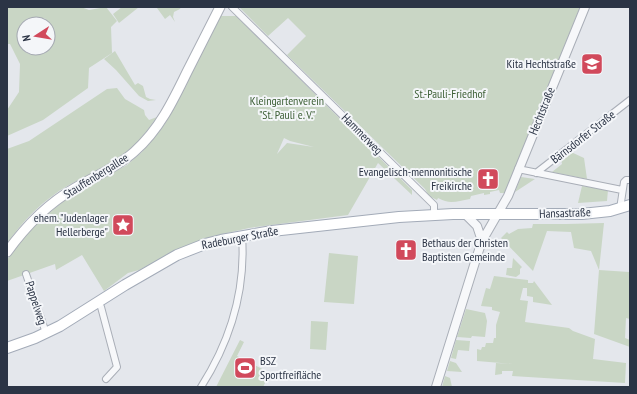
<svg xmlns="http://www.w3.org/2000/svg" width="637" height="394" font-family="'PT Sans Narrow',sans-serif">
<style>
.green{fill:#c9d6c5;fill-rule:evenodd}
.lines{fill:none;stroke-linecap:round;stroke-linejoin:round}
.minor-casing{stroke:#a9aeb7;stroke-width:8}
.tertiary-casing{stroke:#a9aeb7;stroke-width:10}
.secondary-casing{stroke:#a9aeb7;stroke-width:11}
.primary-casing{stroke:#a3abb8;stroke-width:12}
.minor{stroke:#f7f8fa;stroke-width:6}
.tertiary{stroke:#f7f8fa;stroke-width:8}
.secondary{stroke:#fff;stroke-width:9}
.primary{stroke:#fff;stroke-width:10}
.labels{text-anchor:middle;stroke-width:4;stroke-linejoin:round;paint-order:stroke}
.poi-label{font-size:12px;fill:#2b3445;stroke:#f4f6f9;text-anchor:end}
.park-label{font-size:12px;fill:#3f6138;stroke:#f4f6f9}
.street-label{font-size:12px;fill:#2b3445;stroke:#f4f6f9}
</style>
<rect width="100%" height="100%" fill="#e4e7ec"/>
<path class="green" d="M7,7H81L89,10L106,7L117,21L111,27L112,53L89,68L88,88L43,120L7,136V110L19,92L20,64L10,44H7ZM24,24H48V48H24Z
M122,7H139L119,23L113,14Z
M158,7H181L180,9L174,12L173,17L175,22L170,15L165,19L157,8Z
M239,7H580L505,193H500L499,190L490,192V194L484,195V193L471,196L470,199C457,201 450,205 438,198L437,200L429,196L425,189L287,55L306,36L288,18L268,36Z
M219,16H236L412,190V195L378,163L348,215L249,228L214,236L190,244L139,270L128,273L104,291L82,255L56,270L55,264L7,281V260L17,245L39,221L70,196L127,165L142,152L164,125L186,86L189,78ZM284,138L290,141L314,147L287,143L277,154Z
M115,51L135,85L138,83L143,86L146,97L150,99L156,100L148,101L139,96L116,70L104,59Z
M117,88L125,99L144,110L145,115L149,120L157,117C146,132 136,147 120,158C104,168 85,176 69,185C44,199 22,221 7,244V149L29,141L107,89Z
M571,152L584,158L587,179L552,172L562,164L561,159Z
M521,177L535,179L515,192Z
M582,186L608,190L607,201L578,203Z
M604,223L599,270L629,272L630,319L626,318L625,338L630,340V347L594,334L599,270L591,251L574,248L571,232L547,231L533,271L501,238L507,232L509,234L518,229L532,228L533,224H566Z
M329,253L358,256L354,304L324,302Z
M513,258L522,267L520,269V274L516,277L506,275L507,268H512Z
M494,276L528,280V283H533L534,281L552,305L533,302V297L527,296V288H523L520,300L528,301L525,322L569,328L573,331L595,339L593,359L626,363L625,383L512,376L513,371H502V374L495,375L496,363L513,364L477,361V349L481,350L482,347H485L486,343H493L494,338H496V325L500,312L492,310V307L481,306L486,288L490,289Z
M466,309L485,313L487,321L485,337L472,336L471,338L457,337Z
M311,321L328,322L326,350L310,349Z
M240,340L244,342L237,356L270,373L263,387H216Z
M456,340L470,341L469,351L458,350L456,359L451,358Z
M450,361L456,363L462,372L447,371Z
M445,376L450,378L452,387H442Z"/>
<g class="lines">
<g class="minor-casing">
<path id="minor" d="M232,7L434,205V214
M518,169L622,190
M536,173L630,100
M620,209L624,182L626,180H630
M26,274L46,333
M98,302L101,307L117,367L106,379
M201,387C231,340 246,291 242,235"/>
</g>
<g class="tertiary-casing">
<path id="tertiary" d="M465,214L477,226L482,241
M436,387L476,259L482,241L508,196L585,7"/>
</g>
<g class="secondary-casing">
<path id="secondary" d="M7,252C25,227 47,204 75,188C95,176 116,168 134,152C159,130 173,101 187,72C198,50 209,29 220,7"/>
</g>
<g class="primary-casing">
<path id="primary" d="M7,348L35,338L60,326L125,285L177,255L205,244L221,240L272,231L399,217L453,214H582L610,211L630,205"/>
</g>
<use href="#minor" class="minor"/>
<use href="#tertiary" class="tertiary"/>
<use href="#secondary" class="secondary"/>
<use href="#primary" class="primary"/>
</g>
<defs>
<g id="school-square" transform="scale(1.15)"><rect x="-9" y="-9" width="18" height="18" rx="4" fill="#d1495b" stroke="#f4f6f9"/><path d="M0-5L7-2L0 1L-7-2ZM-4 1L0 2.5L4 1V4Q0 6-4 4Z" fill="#fff"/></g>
<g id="church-square" transform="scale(1.15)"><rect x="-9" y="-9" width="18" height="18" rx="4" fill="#d1495b" stroke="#f4f6f9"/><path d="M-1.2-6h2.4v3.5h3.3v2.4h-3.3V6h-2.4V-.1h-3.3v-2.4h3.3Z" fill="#fff"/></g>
<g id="sight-square" transform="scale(1.15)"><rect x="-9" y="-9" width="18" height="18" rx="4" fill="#d1495b" stroke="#f4f6f9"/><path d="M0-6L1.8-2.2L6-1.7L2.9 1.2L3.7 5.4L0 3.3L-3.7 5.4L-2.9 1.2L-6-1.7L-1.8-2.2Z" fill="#fff"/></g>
<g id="stadium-square" transform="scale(1.15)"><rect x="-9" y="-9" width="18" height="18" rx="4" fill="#d1495b" stroke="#f4f6f9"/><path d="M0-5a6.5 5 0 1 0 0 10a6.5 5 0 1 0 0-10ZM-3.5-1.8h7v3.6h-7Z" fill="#fff"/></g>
</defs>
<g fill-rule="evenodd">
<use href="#school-square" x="592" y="64"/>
<use href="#church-square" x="488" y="179"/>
<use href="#sight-square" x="123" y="225"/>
<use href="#church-square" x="406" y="250"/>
<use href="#stadium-square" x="245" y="368"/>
</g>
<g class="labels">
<g class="poi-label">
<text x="576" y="68">Kita Hechtstraße</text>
<text x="472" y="176">Evangelisch-mennonitische<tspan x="472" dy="14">Freikirche</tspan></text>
<text x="108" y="222">ehem. "Judenlager<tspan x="108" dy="14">Hellerberge"</tspan></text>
<text x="422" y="247" text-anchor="start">Bethaus der Christen<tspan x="422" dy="14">Baptisten Gemeinde</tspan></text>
<text x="260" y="365" text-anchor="start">BSZ<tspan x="260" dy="14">Sportfreifläche</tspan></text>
</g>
<g class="park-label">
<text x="450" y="98">St.-Pauli-Friedhof</text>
<text x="287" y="105">Kleingartenverein<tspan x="287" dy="14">"St. Pauli e. V."</tspan></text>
</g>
<g class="street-label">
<text transform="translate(542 111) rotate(-68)" y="4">Hechtstraße</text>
<text transform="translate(362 134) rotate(45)" y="4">Hammerweg</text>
<text transform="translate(583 137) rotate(-38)" y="4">Bärnsdorfer Straße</text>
<text transform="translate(96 176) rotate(-32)" y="4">Stauffenbergallee</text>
<text transform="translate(565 213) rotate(-2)" y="4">Hansastraße</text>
<text transform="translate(240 238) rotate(-11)" y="4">Radeburger Straße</text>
<text transform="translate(36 303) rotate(72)" y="4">Pappelweg</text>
</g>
</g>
<rect width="637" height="394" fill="none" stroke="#2b3445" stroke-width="16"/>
<g transform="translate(36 36) rotate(258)"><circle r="19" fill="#f4f6f9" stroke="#a4a8b1"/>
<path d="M0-3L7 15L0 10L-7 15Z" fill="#d1495b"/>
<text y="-6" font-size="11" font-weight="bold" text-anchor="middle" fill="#2b3445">N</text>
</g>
</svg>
